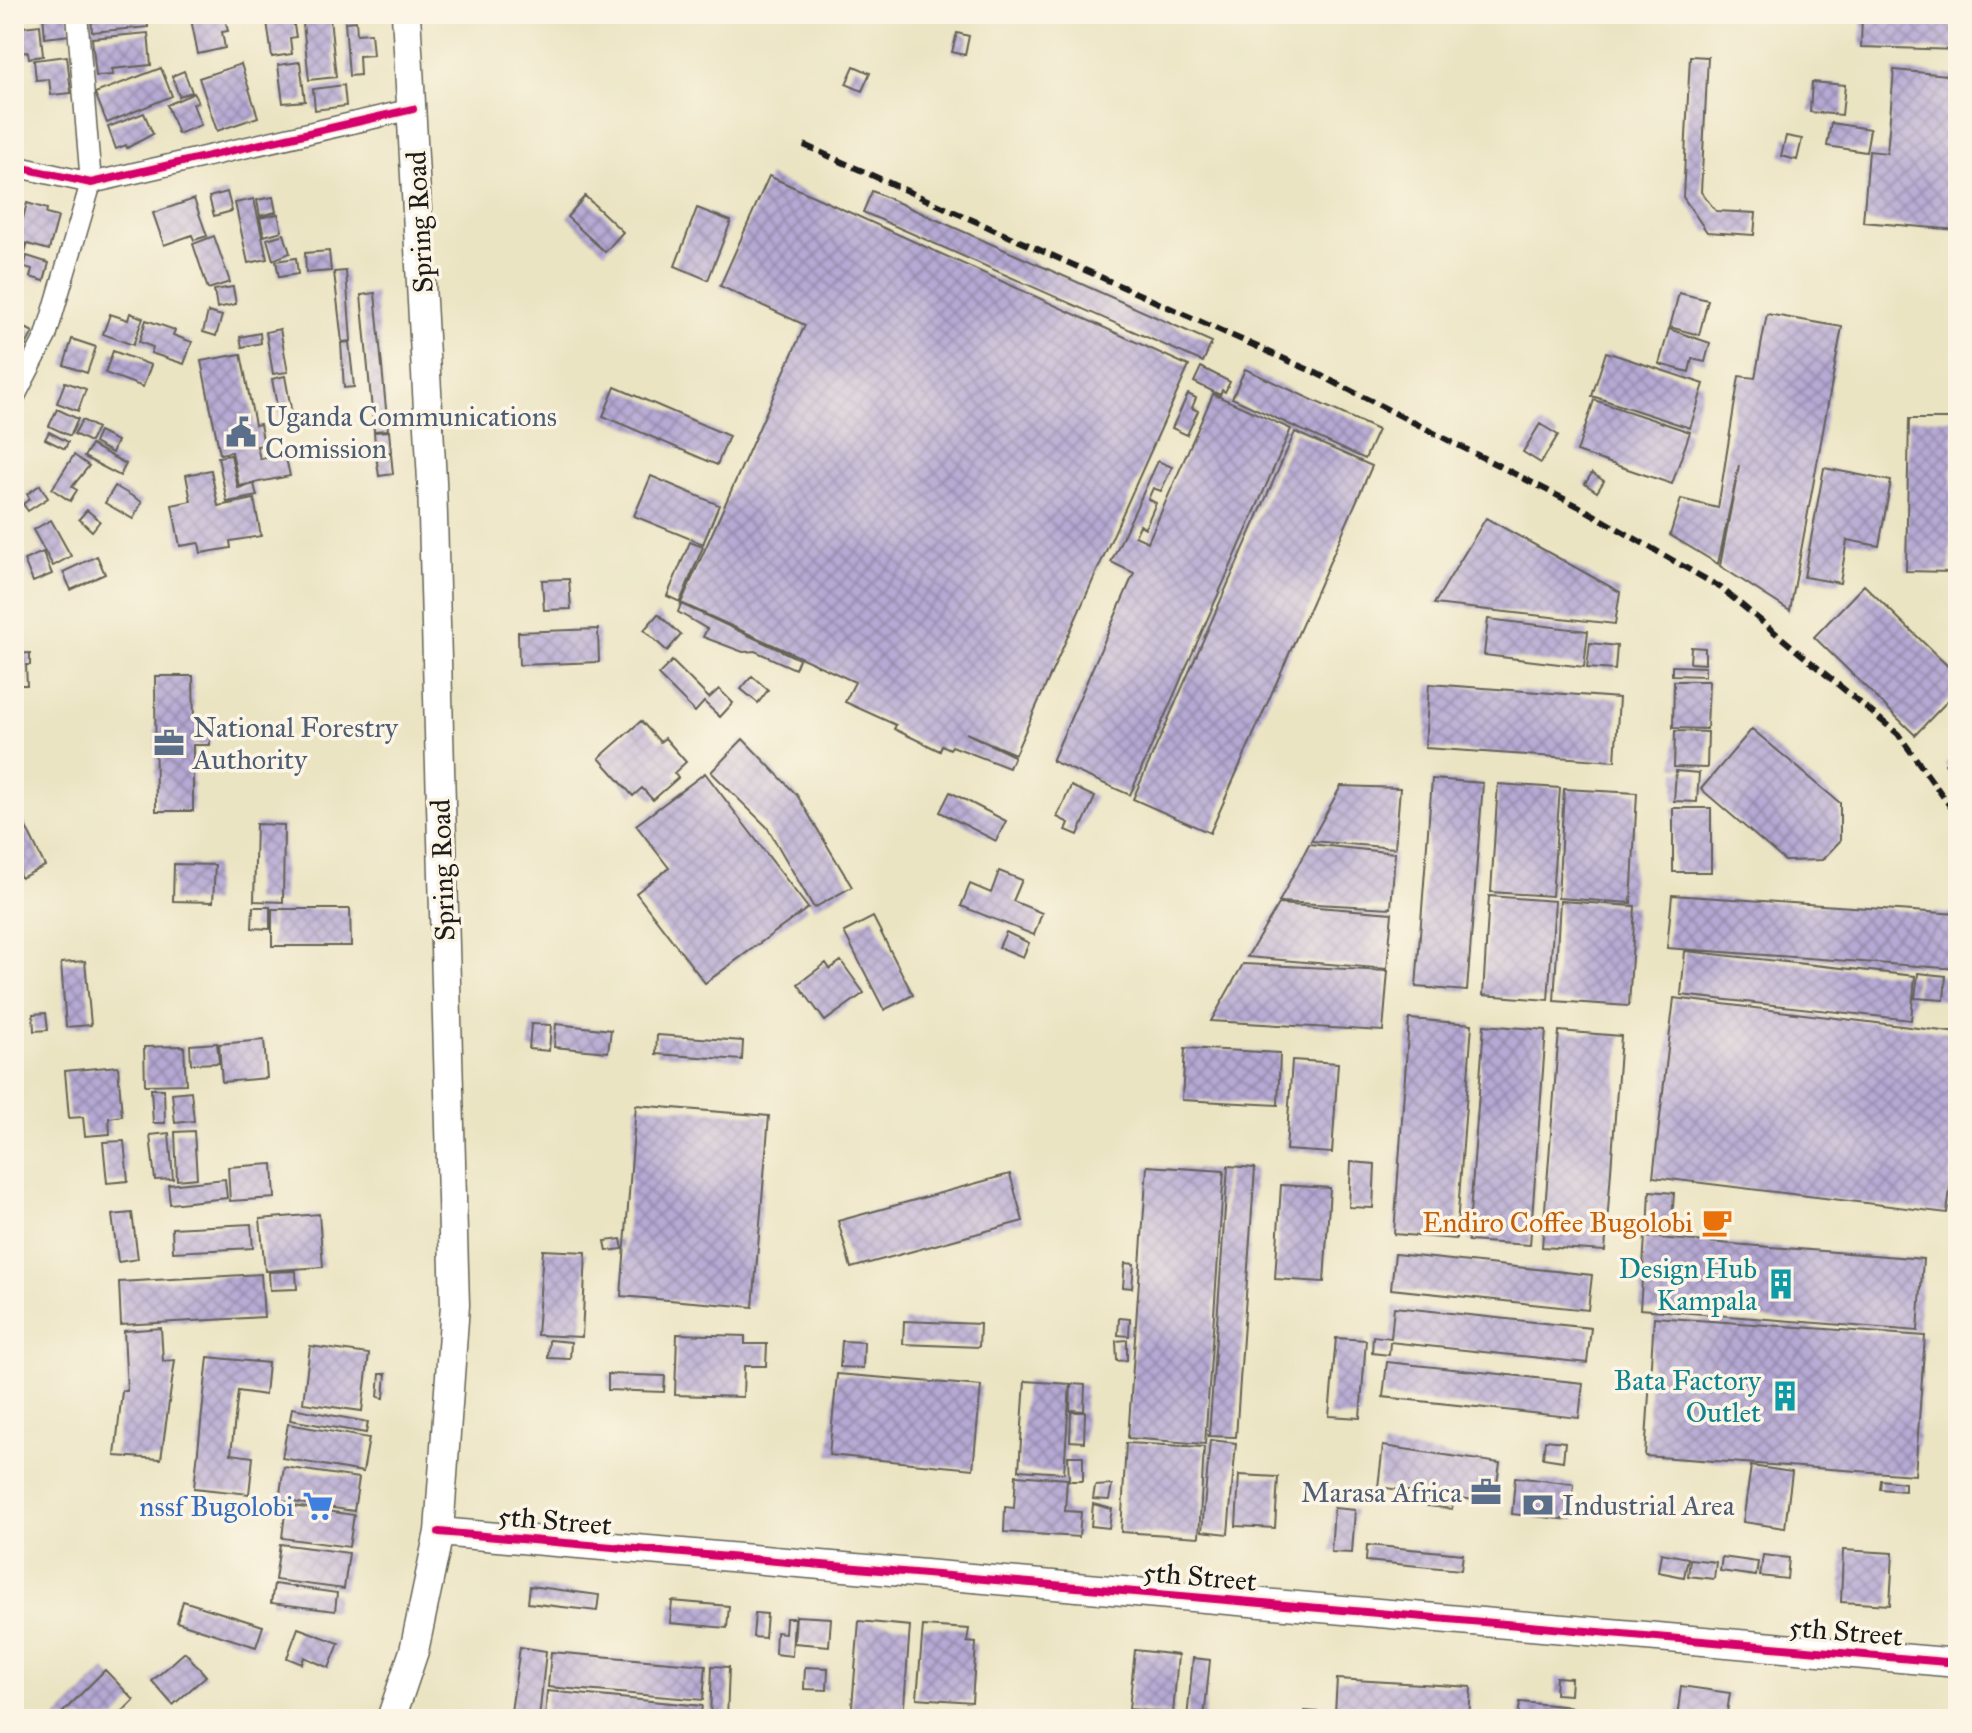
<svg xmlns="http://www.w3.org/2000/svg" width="1972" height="1733" font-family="'IM FELL Great Primer',serif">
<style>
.building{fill:url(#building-cross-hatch)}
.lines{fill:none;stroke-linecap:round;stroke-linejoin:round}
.street-casing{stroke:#646256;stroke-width:23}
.secondary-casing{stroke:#646256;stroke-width:31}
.street{stroke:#fff;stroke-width:20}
.secondary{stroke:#fff;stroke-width:28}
.rail{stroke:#1c1c1c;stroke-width:6;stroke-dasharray:12 6;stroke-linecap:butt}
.cycleway-casing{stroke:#fcf5e5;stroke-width:13}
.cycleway{stroke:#d6006c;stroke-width:8}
.labels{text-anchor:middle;stroke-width:7;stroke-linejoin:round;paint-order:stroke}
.street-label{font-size:28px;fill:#1c1c1c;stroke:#fcf5e5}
.service-label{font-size:28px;fill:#4e5e75;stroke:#fcf5e5;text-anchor:start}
.food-label{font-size:28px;fill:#c56008;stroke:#fcf5e5;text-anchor:end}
.culture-label{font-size:28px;fill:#0d838f;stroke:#fcf5e5;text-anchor:end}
.shop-label{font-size:28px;fill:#366cbe;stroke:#fcf5e5;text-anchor:end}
</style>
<defs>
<pattern id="building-cross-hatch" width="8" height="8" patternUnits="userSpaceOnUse" patternTransform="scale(2)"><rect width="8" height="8" fill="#b6a9d4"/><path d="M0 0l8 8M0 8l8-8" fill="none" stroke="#9389ab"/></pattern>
</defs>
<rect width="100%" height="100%" fill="#fcf5e5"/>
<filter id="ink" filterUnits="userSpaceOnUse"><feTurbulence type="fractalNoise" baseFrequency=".0125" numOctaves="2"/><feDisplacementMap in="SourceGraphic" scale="16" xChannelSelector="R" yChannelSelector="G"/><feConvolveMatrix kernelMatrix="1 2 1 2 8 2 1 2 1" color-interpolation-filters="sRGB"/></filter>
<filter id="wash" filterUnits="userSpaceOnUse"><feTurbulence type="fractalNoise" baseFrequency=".006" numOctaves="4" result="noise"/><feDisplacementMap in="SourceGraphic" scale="32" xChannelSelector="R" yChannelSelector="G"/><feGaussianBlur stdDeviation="1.8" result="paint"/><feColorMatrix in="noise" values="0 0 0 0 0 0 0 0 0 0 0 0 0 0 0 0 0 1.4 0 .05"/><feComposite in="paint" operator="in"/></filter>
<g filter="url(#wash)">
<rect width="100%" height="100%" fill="#ebe4c3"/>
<g id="blocks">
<path class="building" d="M43,14H68L70,35L45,38Z
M91,14H147L148,27L92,32Z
M190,14H224L228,31L222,32L225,48L198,54Z
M266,14H292L296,37L290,38L292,54L272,57Z
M302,14H344L330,18L336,77L309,80Z
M1862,14H1958V50L1861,47Z
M356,21L357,34L371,33L373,55L359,56L360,75L349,76L345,22Z
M40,25L43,56L29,58L28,52L15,53L14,28Z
M148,33L151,65L112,69L113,75L96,76L92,38Z
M957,33L969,36L965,55L952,52Z
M67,56L71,93L51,95L49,79L36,80L34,60Z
M1690,56L1708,57L1701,192L1716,211L1756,213L1754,235L1707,232L1683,197Z
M300,62L305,101L283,103L278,65Z
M241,64L258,117L217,131L199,78Z
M854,66L870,73L862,91L846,84Z
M161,68L172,96L107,123L95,93Z
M1894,70L1958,76V230L1863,222L1869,151L1887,153Z
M184,71L192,92L179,96L172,76Z
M1812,82L1845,85L1842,115L1810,112Z
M344,85L346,106L315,110L313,89Z
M194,93L198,102L193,104L201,125L178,134L167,105Z
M144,113L153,134L127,148L126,145L116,149L108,127Z
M1831,123L1870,129L1866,152L1827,146Z
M1786,136L1802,139L1797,160L1781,156Z
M769,176L1189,366L1015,754L966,733L1014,756L1009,768L952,746L950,749L942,745L940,751L894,729L896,725L845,702L855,682L681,603L805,325L720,286Z
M872,191L1212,342L1203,362L863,212Z
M227,192L232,211L214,216L209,197Z
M585,196L623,232L605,252L567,217Z
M273,197L276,212L260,216L257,200Z
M194,199L207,236L194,240L192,235L164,245L153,213Z
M254,199L267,259L248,263L235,203Z
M27,203L47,209L46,214L58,217L49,250L17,241Z
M697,208L731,221L708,280L675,266Z
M278,214L282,231L264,236L260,218Z
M284,234L290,253L273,260L267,239Z
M214,236L230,282L208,289L193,244Z
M16,243L27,246L22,264L14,262Z
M329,251L331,271L306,273L305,253Z
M27,256L49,263L44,281L30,277L32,269L24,267Z
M296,258L298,274L279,277L276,261Z
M14,267L24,270L15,301H14Z
M346,271L351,341L342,342L334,272Z
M233,287L236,304L217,308L214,290Z
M375,293L388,430L374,431L361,295Z
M1679,293L1708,300L1699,335L1670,327Z
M208,312L222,316L216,336L203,332Z
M130,313L143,318L133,345L103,334L110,314L128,320Z
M1767,314L1842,327L1790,611L1720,566L1739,465L1718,564L1670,535L1681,499L1718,508L1739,376L1755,378Z
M146,320L175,330L173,335L192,342L184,364L151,353L153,347L139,342Z
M14,322L33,332L19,359L14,357Z
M280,329L288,372L273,374L266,332Z
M1669,329L1710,343L1705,362L1692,359L1689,372L1659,364Z
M260,333L261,343L242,347L240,337Z
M72,339L96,347L87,373L64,365Z
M349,342L354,387L344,388L341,343Z
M113,351L151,365L143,387L105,373Z
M1606,352L1704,384L1690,428L1592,396Z
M241,354L255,425L260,424L264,445L257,446L260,459L285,454L290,476L239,486L232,452L220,454L201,361Z
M1201,367L1230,382L1225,392L1222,390L1220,395L1194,382Z
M1245,369L1378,430L1365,459L1232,398Z
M285,376L293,420L280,422L272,379Z
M65,382L86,389L78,411L57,403Z
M615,387L729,436L717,465L603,416Z
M1188,394L1196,398L1192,408L1198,411L1187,435L1172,428Z
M1213,394L1291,429L1130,795L1052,761L1134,573L1111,562L1158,461L1172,467L1161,491L1153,488L1148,499L1156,503L1145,528L1140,525L1135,536L1148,542Z
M1594,400L1690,432L1672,484L1577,452Z
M57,409L78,419L70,436L49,426Z
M1909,419H1954L1950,572L1906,571Z
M82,420L97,428L90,442L74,434Z
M1540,424L1558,435L1541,463L1523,452Z
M389,431L391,452L376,454L374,432Z
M49,432L68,442L65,449L45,439Z
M99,432L117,441L112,453L94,443Z
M1295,432L1372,466L1210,833L1133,799Z
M91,445L126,464L120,476L84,457Z
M391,454L393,474L379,476L376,455Z
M74,455L89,466L72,487L77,490L70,501L52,489Z
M231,455L238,488L254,484L257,496L227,502L218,457Z
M1824,468L1891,481L1879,546L1847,540L1840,583L1804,577Z
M211,470L218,506L254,499L261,536L230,541L231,548L201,553L199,543L180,546L172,505L191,501L186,475Z
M1592,473L1604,481L1597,492L1585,484Z
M651,476L719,505L703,544L634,516Z
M40,485L48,498L28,511L23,504L30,499L27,494Z
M115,486L142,502L133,519L105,503Z
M87,510L100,521L92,531L79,519Z
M1486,518L1620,592L1615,624L1434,604Z
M51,520L71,556L53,566L33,530Z
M690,542L703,547L680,602L667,596Z
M43,552L52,574L33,582L24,560Z
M97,556L105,574L71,590L63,572Z
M569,579L571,609L544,610L542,580Z
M1864,585L1958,676V690L1915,735L1814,637Z
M681,604L799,659L795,669L755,651L743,652L703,637L707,629L678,612Z
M658,614L681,635L667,651L644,630Z
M1488,619L1588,631L1584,667L1484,655Z
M598,629L599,662L519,665L518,632Z
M1590,643L1617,646L1615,670L1587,668Z
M1691,647L1705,648V664L1690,663Z
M30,653V665H26L27,685H14V654Z
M672,661L709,698L719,689L733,703L720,717L704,702L695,712L658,675Z
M1672,666L1705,667V676L1672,675Z
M155,676H193L194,722H210V745H193V811H156Z
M752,676L768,690L758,703L741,689Z
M1674,681H1709L1707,729L1673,728Z
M1429,684L1619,698L1615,761L1425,748Z
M641,721L660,742L665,738L686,762L674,773L678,778L653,800L642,788L633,796L599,758Z
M1752,729L1840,803V841L1822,860L1785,861L1701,789Z
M1675,731L1708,732L1707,768L1674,767Z
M743,739L797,795L852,887L814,908L767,827L711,772Z
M1958,755V783L1945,764Z
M1676,771L1699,773L1697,802L1674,801Z
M705,773L808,908L705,983L636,893L669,868L636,825Z
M1432,779L1483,783L1467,991L1416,987Z
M1498,784L1560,788L1552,896L1491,892Z
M1071,786L1095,797L1078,835L1066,830L1069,823L1057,817Z
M1341,786L1400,788L1395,848L1311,841Z
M1564,789L1637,793L1631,903L1558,898Z
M950,792L1006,821L996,841L940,812Z
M1673,808H1711V872H1673Z
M21,817L45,866L21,878L14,863V820Z
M256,824L284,825L283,902L254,901Z
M1309,844L1395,853L1391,908L1279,902Z
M174,864L215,865L213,902L173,901Z
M999,871L1022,880L1013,901L1042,913L1034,935L961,906L970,884L991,893Z
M1672,895L1958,914V969L1667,948Z
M1489,896L1555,901L1548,1000L1483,995Z
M1560,901L1635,906L1629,1006L1554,1001Z
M1279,904L1392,913L1387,969L1247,957Z
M253,907H270V929L252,928Z
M272,909H350L351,946H272Z
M873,917L913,995L884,1010L844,932Z
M1006,932L1029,943L1023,957L999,947Z
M1685,951L1915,976L1911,1020L1681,995Z
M85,961L91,1025L66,1027L61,963Z
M841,961L864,993L825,1021L798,984L826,963L830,969Z
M1243,964L1388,971L1383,1031L1211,1021Z
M1918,973L1946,976L1944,1000L1915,998Z
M1674,998L1958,1033V1122L1947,1213L1653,1177Z
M46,1013L48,1030L34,1031L33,1014Z
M1409,1019L1472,1024L1456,1239L1394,1234Z
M531,1024L551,1025L549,1051L529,1049Z
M556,1024L611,1030L608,1052L554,1047Z
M1484,1025L1546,1030L1530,1245L1468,1241Z
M1559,1031L1621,1036L1605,1251L1542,1247Z
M657,1035L743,1041L742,1060L656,1054Z
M264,1040L267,1078L222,1082L219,1044Z
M217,1043L219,1063L191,1064L190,1045Z
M184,1046L186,1084L145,1085L144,1047Z
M1185,1048L1280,1053L1278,1105L1182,1100Z
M1292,1060L1338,1063L1332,1153L1286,1150Z
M118,1066L122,1116L109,1118L110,1134L85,1136L83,1117L69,1118L65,1071Z
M151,1089H164L165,1123H153Z
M191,1091L194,1121L175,1123L172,1093Z
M636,1105L769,1116L753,1307L621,1296Z
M194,1131L197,1178L177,1180L175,1132Z
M169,1133L173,1179L155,1180L150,1135Z
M124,1141L128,1181L107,1183L103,1142Z
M1351,1162L1375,1164L1373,1208L1349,1207Z
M273,1164L275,1198L230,1201L228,1167Z
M1147,1166L1224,1171L1205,1444L1128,1438Z
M1228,1166L1255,1168L1236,1437L1209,1436Z
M1010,1174L1023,1221L851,1268L838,1221Z
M225,1179L227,1198L170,1204L168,1185Z
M1281,1185L1330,1188L1324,1282L1275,1279Z
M1650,1191L1674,1193L1671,1234L1648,1232Z
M132,1213L138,1259L118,1262L112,1215Z
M319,1214L323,1267L265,1271L260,1219Z
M251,1224L253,1248L173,1252L172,1228Z
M1645,1237L1923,1259L1918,1331L1640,1309Z
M621,1239L623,1249L607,1251L605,1241Z
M543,1250L586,1252L582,1337L537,1335Z
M1395,1254L1592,1275L1588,1310L1391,1289Z
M1125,1263L1134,1264L1132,1288L1123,1287Z
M296,1271L297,1289L270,1290L269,1272Z
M261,1274L264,1317L121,1325L119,1282Z
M1394,1307L1591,1328L1587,1363L1390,1342L1389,1355L1372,1353L1373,1336L1391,1338Z
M1654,1317L1925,1336L1915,1475L1645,1456Z
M1119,1318L1130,1319L1129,1336L1118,1335Z
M904,1321L980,1324L979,1347L903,1344Z
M161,1328L163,1361L175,1360L161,1459L115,1456L122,1391H127L124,1331Z
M677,1334L745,1336V1344H767L766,1366H744L743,1397L675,1395Z
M1336,1338L1366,1340L1360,1418L1329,1416Z
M549,1340L571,1342L570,1359L548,1358Z
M1127,1340V1360L1117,1361L1116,1341Z
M842,1341L864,1342L863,1368L840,1367Z
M310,1346L369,1354L362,1411L303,1403Z
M208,1357L268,1363L265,1395L238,1391L231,1454L253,1457L249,1494L194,1488Z
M1387,1362L1583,1383L1579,1418L1383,1397Z
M380,1374H386L384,1398L378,1397Z
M608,1374L665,1376L664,1392L608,1390Z
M837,1374L981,1386L973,1469L829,1455Z
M1025,1381L1070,1384L1064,1473L1019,1470Z
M1071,1384L1085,1385L1084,1411L1070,1410Z
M292,1408L368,1422L366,1433L290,1420Z
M1071,1412H1085L1084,1442L1070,1441Z
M288,1424L369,1438L363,1472L282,1458Z
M1210,1440L1236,1443L1228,1534L1202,1531Z
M1545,1440L1565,1442L1563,1461L1543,1458Z
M1126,1443L1204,1447L1199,1537L1121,1532Z
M1383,1446L1500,1463L1494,1503L1454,1497L1452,1509L1427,1506L1429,1494L1378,1487Z
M1068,1456H1083V1481H1069Z
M1751,1466L1792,1472L1785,1528L1743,1522Z
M284,1467L359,1478L354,1511L279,1500Z
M1016,1475L1067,1479L1065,1511L1081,1512L1079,1537L1004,1532L1005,1507L1014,1508Z
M1239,1475L1278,1477L1275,1528L1236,1526Z
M1515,1477L1574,1484L1570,1520L1512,1514Z
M1881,1480L1905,1483V1491L1880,1489Z
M1112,1485L1109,1500L1093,1499L1095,1486Z
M1093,1504L1112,1509L1109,1528L1091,1526Z
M286,1505L354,1515L349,1547L282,1538Z
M1334,1508L1355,1510L1352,1553L1331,1552Z
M280,1544L349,1553L344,1589L275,1580Z
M1367,1545L1463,1554L1461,1570L1366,1561Z
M1843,1550L1893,1553L1890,1605L1841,1602Z
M1661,1553L1688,1558L1684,1577L1658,1572Z
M1763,1555L1789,1558L1787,1579L1760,1576Z
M1722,1557L1758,1562L1756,1576L1720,1571Z
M1690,1559L1716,1562L1714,1579L1688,1576Z
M274,1584L337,1593L335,1611L271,1603Z
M530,1586L599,1595L597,1611L528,1603Z
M183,1601L263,1626L256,1647L177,1622Z
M672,1601L729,1606L727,1628L670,1623Z
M755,1613L767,1614L765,1638L753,1637Z
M796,1616L831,1618L829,1646L794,1643Z
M786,1618H794L792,1656L775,1654L776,1632L785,1633Z
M859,1621L910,1626L903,1719H851Z
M923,1626L969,1629L967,1642L976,1643L972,1702L917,1698Z
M298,1628L339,1643L329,1668L304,1657L302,1664L287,1658Z
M520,1647L546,1651L539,1719H510Z
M1135,1650L1178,1655L1173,1714L1129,1709Z
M185,1652L206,1676L173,1705L152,1681Z
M551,1652L706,1665L703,1700L548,1687Z
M1193,1658L1210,1660L1204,1719H1187Z
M712,1666L729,1667L727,1719H710Z
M805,1667L828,1668L827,1690L804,1689Z
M105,1670L134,1700L115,1719H56Z
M1556,1677L1571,1678L1570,1695L1555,1694Z
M1337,1679L1471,1687L1469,1719H1303L1304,1711L1335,1713Z
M1681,1686L1730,1693L1726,1719H1677Z
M547,1691L702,1706L700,1719H545Z
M1520,1702L1572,1707L1571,1719H1518Z
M1131,1712L1172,1715V1719H1130Z"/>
</g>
</g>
<g filter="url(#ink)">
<use href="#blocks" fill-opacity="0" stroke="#646256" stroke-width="2"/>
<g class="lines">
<g class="street-casing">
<path id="street" d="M14,166L91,183L413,109
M14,398L46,336L91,183L77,14"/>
</g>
<g class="secondary-casing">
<path id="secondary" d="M439,1532L1958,1663
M391,1719L414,1651L439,1532L455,1305L432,481L406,14"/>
</g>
<use href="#street" class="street"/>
<use href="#secondary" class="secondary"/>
<path class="rail" d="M804,145L1316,373L1580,507L1721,588L1898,734L1958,817
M14,1307V1405"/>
<g class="cycleway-casing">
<path id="cycleway" d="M14,166L91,183L413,109
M439,1532L1958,1663"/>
</g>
<use href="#cycleway" class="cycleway"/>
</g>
</g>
<defs>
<g id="civic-bare" transform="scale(2.4)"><path d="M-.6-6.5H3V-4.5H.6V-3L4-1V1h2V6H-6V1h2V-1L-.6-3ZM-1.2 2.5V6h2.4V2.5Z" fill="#5c6f8a" stroke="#fcf5e5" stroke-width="2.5" paint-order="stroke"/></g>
<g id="office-bare" transform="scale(2.4)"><path d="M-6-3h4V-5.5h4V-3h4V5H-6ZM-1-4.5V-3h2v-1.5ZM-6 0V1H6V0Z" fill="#5c6f8a" stroke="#fcf5e5" stroke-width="2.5" paint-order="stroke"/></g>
<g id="cafe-bare" transform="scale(2.4)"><path d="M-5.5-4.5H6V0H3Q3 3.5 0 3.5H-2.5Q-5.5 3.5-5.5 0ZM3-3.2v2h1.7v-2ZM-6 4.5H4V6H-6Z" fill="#e8710a" stroke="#fcf5e5" stroke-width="2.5" paint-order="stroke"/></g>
<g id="building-bare" transform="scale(2.4)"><path d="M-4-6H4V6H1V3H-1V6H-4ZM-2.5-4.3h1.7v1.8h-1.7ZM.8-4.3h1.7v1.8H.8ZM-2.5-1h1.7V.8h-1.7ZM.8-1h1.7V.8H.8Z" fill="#0f9aa8" stroke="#fcf5e5" stroke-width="2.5" paint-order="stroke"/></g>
<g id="bank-bare" transform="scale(2.4)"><path d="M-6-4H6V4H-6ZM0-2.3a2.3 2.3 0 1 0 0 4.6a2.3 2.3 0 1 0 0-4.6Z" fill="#5c6f8a" stroke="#fcf5e5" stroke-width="2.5" paint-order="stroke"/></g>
<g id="supermarket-bare" transform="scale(2.4)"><path d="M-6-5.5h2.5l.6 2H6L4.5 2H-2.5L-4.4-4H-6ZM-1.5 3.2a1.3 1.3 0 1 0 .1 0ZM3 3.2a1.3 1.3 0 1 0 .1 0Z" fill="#3f7fe0" stroke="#fcf5e5" stroke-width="2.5" paint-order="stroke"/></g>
</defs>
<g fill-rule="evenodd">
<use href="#civic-bare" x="241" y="432"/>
<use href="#office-bare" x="169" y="743"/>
<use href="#cafe-bare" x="1717" y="1222"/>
<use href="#building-bare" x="1781" y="1284"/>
<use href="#building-bare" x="1785" y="1396"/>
<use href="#office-bare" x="1486" y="1492"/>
<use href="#bank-bare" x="1538" y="1505"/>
<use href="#supermarket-bare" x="318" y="1506"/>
</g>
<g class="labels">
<g class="street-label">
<text transform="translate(419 222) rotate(-93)" y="10">Spring Road</text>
<text transform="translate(442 870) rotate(-92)" y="10">Spring Road</text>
<text transform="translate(555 1520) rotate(5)" y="10">5th Street</text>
<text transform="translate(1200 1576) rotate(5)" y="10">5th Street</text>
<text transform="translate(1846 1631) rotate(5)" y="10">5th Street</text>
</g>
<g class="service-label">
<text x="265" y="426">Uganda Communications<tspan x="265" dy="32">Comission</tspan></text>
<text x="193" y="737">National Forestry<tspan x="193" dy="32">Authority</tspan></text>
<text x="1462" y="1502" text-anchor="end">Marasa Africa</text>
<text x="1562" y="1515">Industrial Area</text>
</g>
<g class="food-label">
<text x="1693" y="1232">Endiro Coffee Bugolobi</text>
</g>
<g class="culture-label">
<text x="1757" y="1278">Design Hub<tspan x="1757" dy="32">Kampala</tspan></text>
<text x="1761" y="1390">Bata Factory<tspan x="1761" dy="32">Outlet</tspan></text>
</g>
<g class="shop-label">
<text x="294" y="1516">nssf Bugolobi</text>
</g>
</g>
<rect width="1972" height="1733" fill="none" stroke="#fcf5e5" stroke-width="48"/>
</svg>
